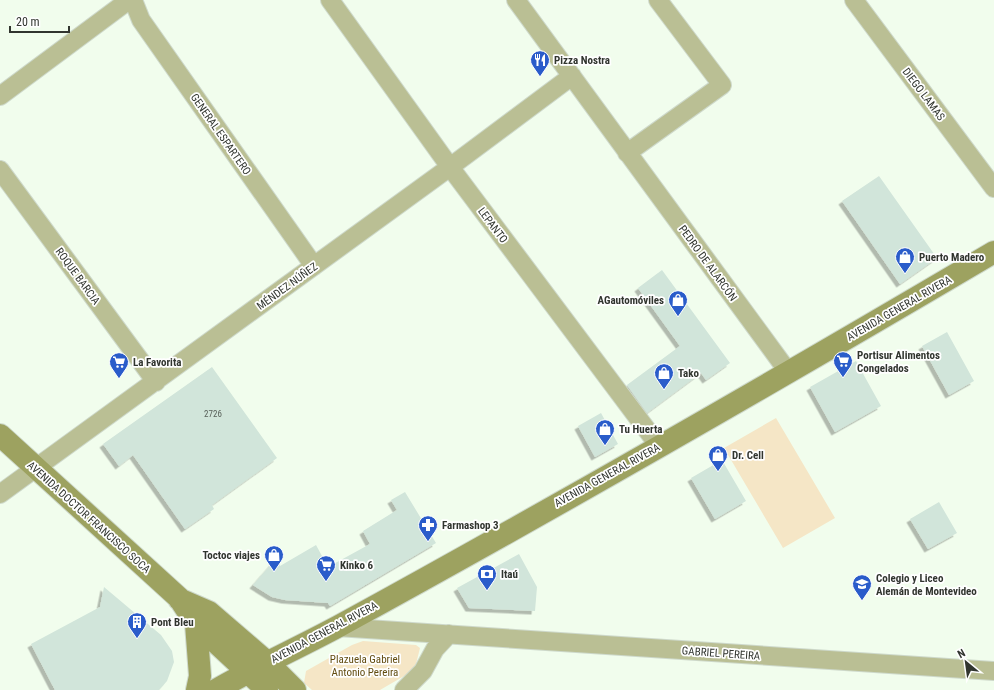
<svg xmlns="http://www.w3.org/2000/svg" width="994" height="690" font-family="'Roboto Condensed',sans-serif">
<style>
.green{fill:#f5e6c6}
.building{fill:#d1e5da;filter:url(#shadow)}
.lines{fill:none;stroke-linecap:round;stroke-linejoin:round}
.street-casing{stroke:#ced9cb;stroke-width:20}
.secondary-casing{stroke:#ced9cb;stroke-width:24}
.street{stroke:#babf94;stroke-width:18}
.secondary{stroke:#9da260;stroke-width:22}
.labels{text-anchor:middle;stroke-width:3.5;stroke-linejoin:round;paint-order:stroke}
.number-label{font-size:9px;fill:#59615a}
.poi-label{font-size:11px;font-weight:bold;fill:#31352f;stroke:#fff;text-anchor:start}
.street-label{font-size:11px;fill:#31352f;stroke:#fff}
.park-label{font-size:11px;fill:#624c10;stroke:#fff}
</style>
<defs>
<filter id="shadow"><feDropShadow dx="-3.5" dy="3.5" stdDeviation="0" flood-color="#0004"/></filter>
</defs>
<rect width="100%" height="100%" fill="#f1fded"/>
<path class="green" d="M776,418L835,518L783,548L724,448Z
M363,641L416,645L420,648L416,664L411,672L380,690H312L304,683L306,671L352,645Z"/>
<path class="building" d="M879,176L937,258L900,284L842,201Z
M662,270L730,363L706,380L701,373L647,413L627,385L680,346L638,288Z
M947,332L974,381L949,395L922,346Z
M856,361L881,406L835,432L810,387Z
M212,367L277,458L212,505L214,509L185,529L133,455L119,466L103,444Z
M601,413L618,444L595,457L578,426Z
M722,460L746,501L715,519L691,478Z
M405,492L436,543L330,606L328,603L285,600L272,597L253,585L276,559L280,566L316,545L328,567L370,544L363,531L397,510L391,500Z
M939,502L957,533L928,549L910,519Z
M519,554L537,587L535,611L469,608L457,588Z
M104,587L161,635L172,651L174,662L167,681L159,690H55L31,644L100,607Z"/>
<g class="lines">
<g class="street-casing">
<path id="street" d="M133,0L141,20L314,266
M330,0L450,167L659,446
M516,0L789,373
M854,0L994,188
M0,96L129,0
M627,153L722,85L658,0
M0,170L156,382
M0,494L450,167L572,76
M337,627L994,671
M404,690L423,671L435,649L449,634"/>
</g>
<g class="secondary-casing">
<path id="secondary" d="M0,435L179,598L196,624L267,690
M179,599L209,612L267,662L295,690
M196,624L200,676L197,690
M216,690C256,667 298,648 339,626C560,505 777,380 994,252"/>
</g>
<use href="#street" class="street"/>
<use href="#secondary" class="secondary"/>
</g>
<defs>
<g id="restaurant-pin" transform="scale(1)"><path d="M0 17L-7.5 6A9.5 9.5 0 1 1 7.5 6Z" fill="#2a5cca" stroke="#fff"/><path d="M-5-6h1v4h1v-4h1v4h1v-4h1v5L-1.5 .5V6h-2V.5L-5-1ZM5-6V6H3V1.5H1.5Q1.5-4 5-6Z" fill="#fff"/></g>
<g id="shop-pin" transform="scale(1)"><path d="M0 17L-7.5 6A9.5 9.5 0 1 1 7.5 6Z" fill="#2a5cca" stroke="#fff"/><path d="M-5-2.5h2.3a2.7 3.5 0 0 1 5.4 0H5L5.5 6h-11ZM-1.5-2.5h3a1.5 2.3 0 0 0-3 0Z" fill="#fff"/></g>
<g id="supermarket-pin" transform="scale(1)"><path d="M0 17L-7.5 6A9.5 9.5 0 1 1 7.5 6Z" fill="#2a5cca" stroke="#fff"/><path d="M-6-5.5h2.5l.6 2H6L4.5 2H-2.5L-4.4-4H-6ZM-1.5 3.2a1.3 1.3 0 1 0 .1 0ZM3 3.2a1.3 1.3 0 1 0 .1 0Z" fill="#fff"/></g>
<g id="pharmacy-pin" transform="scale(1)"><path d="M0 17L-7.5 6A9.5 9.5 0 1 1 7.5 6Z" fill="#2a5cca" stroke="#fff"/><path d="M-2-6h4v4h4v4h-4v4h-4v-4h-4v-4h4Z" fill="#fff"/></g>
<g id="bank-pin" transform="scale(1)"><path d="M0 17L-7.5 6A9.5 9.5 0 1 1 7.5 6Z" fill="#2a5cca" stroke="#fff"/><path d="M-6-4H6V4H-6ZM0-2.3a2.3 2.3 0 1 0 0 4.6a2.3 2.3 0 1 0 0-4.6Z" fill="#fff"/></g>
<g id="school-pin" transform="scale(1)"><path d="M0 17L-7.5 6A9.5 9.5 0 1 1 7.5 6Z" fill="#2a5cca" stroke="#fff"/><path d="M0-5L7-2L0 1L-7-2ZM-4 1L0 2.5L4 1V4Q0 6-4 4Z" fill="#fff"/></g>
<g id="building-pin" transform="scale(1)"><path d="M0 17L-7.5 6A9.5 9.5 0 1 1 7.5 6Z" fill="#2a5cca" stroke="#fff"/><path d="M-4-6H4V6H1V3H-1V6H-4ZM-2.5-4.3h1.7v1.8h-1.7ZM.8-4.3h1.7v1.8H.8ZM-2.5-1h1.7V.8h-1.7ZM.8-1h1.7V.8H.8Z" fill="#fff"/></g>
</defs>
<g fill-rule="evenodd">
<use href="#restaurant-pin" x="540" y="60"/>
<use href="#shop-pin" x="905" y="257"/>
<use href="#shop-pin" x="678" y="300"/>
<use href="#supermarket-pin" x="843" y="361"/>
<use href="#supermarket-pin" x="119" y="362"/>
<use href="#shop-pin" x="664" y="373"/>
<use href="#shop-pin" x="605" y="429"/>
<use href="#shop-pin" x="718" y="455"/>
<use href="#pharmacy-pin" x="428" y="525"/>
<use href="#shop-pin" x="274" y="555"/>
<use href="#supermarket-pin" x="326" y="565"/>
<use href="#bank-pin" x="487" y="574"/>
<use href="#school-pin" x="862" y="584"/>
<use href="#building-pin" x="137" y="622"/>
</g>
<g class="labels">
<g class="number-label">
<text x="213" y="417">2726</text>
</g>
<g class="poi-label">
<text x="554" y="64">Pizza Nostra</text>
<text x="919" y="261">Puerto Madero</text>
<text x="664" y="304" text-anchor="end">AGautomóviles</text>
<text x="857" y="359">Portisur Alimentos<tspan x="857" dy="13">Congelados</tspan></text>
<text x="133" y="366">La Favorita</text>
<text x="678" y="377">Tako</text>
<text x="619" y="433">Tu Huerta</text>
<text x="732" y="459">Dr. Cell</text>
<text x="442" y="529">Farmashop 3</text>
<text x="260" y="559" text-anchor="end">Toctoc viajes</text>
<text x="340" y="569">Kinko 6</text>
<text x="501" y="578">Itaú</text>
<text x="876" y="582">Colegio y Liceo<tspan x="876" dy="13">Alemán de Montevideo</tspan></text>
<text x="151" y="626">Pont Bleu</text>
</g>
<g class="street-label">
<text transform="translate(924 94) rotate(53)" y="4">DIEGO LAMAS</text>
<text transform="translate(221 134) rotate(55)" y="4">GENERAL ESPARTERO</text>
<text transform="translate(493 225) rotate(53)" y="4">LEPANTO</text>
<text transform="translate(708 263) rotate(54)" y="4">PEDRO DE ALARCÓN</text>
<text transform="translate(78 276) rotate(54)" y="4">ROQUE BARCIA</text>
<text transform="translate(287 286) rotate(-36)" y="4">MÉNDEZ NÚÑEZ</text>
<text transform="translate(899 308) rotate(-30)" y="4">AVENIDA GENERAL RIVERA</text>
<text transform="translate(607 475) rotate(-29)" y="4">AVENIDA GENERAL RIVERA</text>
<text transform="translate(89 517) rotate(42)" y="4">AVENIDA DOCTOR FRANCISCO SOCA</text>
<text transform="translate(324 632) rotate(-28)" y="4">AVENIDA GENERAL RIVERA</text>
<text transform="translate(721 653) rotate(4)" y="4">GABRIEL PEREIRA</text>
</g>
<g class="park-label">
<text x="365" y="663">Plazuela Gabriel<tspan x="365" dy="13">Antonio Pereira</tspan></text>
</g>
</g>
<g transform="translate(966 662) rotate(331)" stroke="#ffffff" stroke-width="3" paint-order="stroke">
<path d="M0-3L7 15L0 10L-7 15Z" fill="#31352f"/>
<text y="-6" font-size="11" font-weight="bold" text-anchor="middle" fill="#31352f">N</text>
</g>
<path d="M10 26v6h59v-6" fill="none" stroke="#31352f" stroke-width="2"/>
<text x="16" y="26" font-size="12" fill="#31352f" stroke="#ffffff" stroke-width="3" paint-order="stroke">20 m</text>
</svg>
